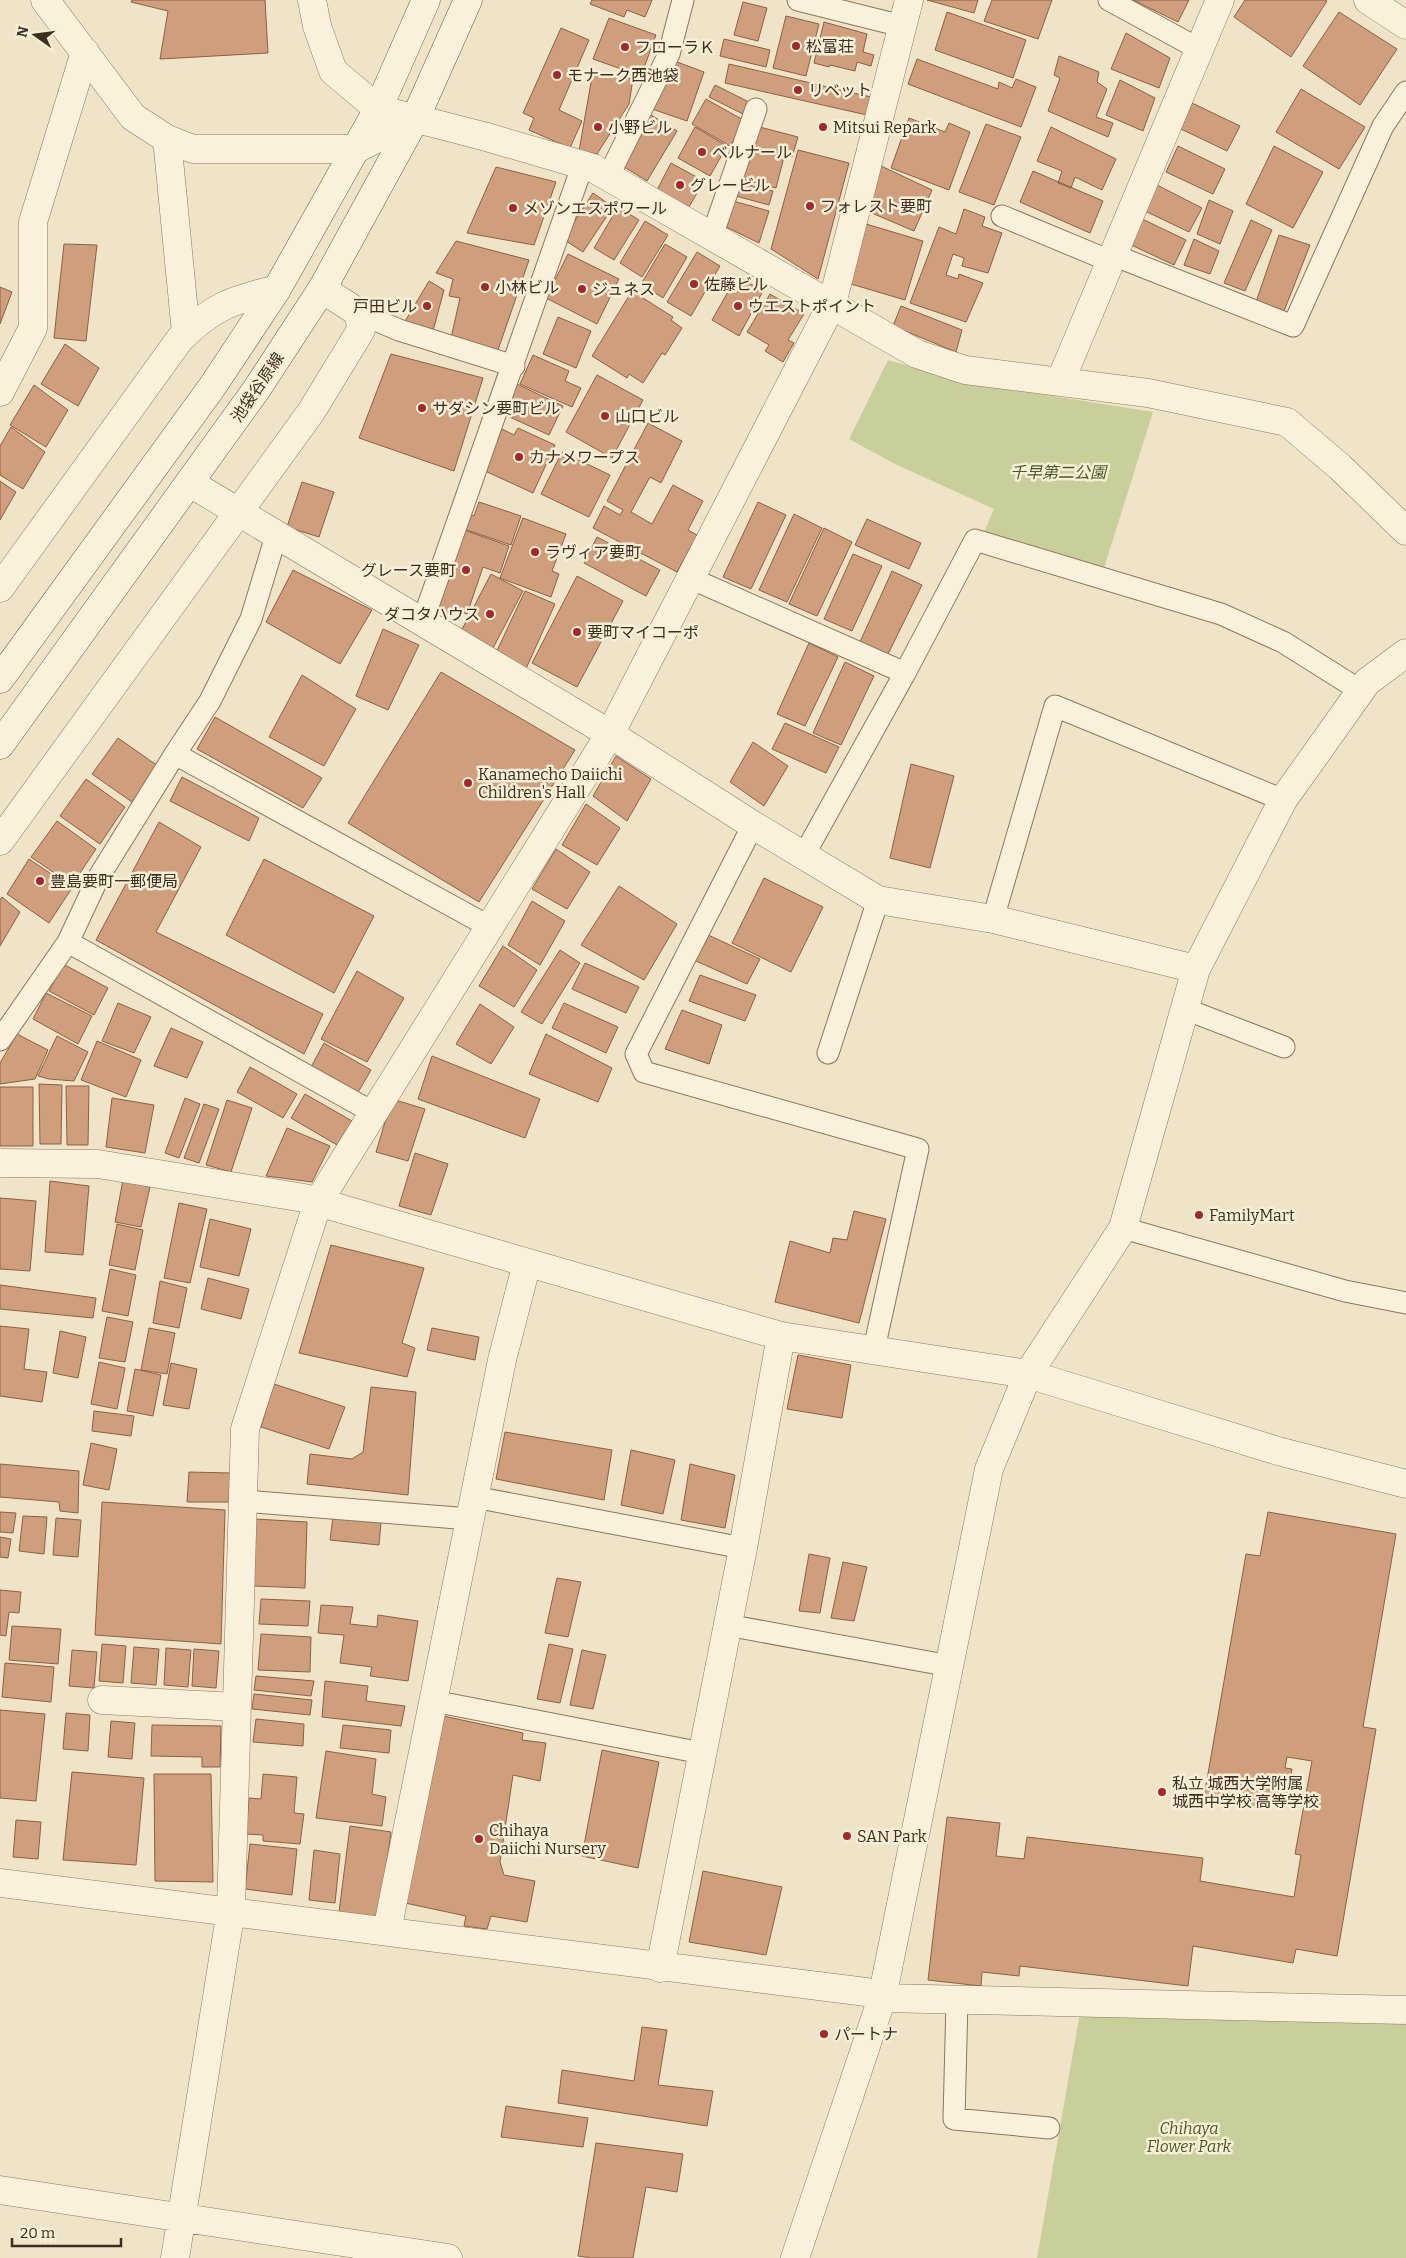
<svg xmlns="http://www.w3.org/2000/svg" width="1406" height="2258" font-family="Bitter,'Noto Sans JP',serif">
<style>
.green{fill:#c9cf9b}
.building{fill:#cf9f7d;stroke:#8d5f41}
.lines{fill:none;stroke-linecap:round;stroke-linejoin:round}
.lane-casing{stroke:#8d765c;stroke-width:23}
.street-casing{stroke:#8d765c;stroke-width:29}
.secondary-casing{stroke:#6f573f;stroke-width:29}
.lane{stroke:#faf1dc;stroke-width:21}
.street{stroke:#faf1dc;stroke-width:28}
.secondary{stroke:#faf1dc;stroke-width:28}
.poi-dot{fill:#9e2a2b;stroke:#f7eed8;stroke-width:2}
.labels{text-anchor:middle;stroke-width:5;stroke-linejoin:round;paint-order:stroke}
.poi-label{font-size:16px;fill:#3d2e20;stroke:#f7eed8;text-anchor:start}
.street-label{font-size:16px;fill:#3d2e20;stroke:#f7eed8}
.park-label{font-size:16px;font-style:italic;fill:#4d5a26;stroke:#f7eed8}
</style>
<rect width="100%" height="100%" fill="#f0e4c8"/>
<path class="green" d="M888,360L965,382L1153,412L1104,568L984,532L994,509L895,464L849,439Z
M1080,2013L1406,2021V2258H1037Z"/>
<path class="building" d="M132,0H265L268,53L160,59L168,11L131,2Z
M592,0H652L645,17L627,10L624,17L590,4Z
M927,0H978L974,13Z
M992,0H1052L1038,39L984,21Z
M1133,0H1189L1178,22Z
M1245,0H1325L1327,1L1291,57L1234,17Z
M743,2L767,8L758,41L734,35Z
M947,12L1026,40L1013,78L935,50Z
M1339,12L1397,49L1360,105L1303,66Z
M786,16L819,24L806,76L773,68Z
M609,18L656,35L641,76L593,59Z
M824,22L867,34L863,52L874,55L871,66L857,62L855,71L830,65L829,67L814,63Z
M561,28L589,40L559,110L582,121L570,148L529,130L534,118L523,113Z
M1126,33L1170,58L1159,88L1111,69Z
M724,39L770,50L766,67L720,56Z
M1059,56L1099,72L1097,82L1107,89L1096,117L1113,123L1108,137L1048,111L1060,78L1054,75Z
M669,59L704,72L687,121L652,109Z
M917,59L998,89L999,82L1012,88L1016,79L1036,87L1021,127L908,84Z
M729,64L871,97L867,115L725,83Z
M593,71L633,79L629,104L597,154L579,151Z
M1120,80L1155,98L1143,131L1106,115Z
M715,85L753,104L747,116L709,97Z
M1301,89L1365,127L1339,169L1276,132Z
M706,99L745,121L730,146L692,124Z
M1192,103L1240,126L1227,151L1181,129Z
M651,115L677,131L647,181L621,165Z
M909,118L945,132L949,123L970,132L949,190L891,168Z
M986,124L1021,137L994,205L959,192Z
M752,125L798,137L792,157L747,145Z
M695,127L727,146L710,176L678,158Z
M1051,127L1116,159L1102,190L1075,177L1071,188L1058,183L1062,171L1037,161Z
M1178,146L1225,169L1213,194L1166,172Z
M1274,146L1323,172L1293,228L1246,204Z
M749,148L784,157L776,188L741,179Z
M798,150L849,163L818,279L771,249Z
M671,163L704,181L689,207L657,190Z
M881,166L932,190L914,231L867,211Z
M496,167L556,182L534,245L467,233Z
M1033,171L1103,201L1090,233L1020,202Z
M736,182L773,191L769,205L732,195Z
M1155,184L1202,208L1189,232L1143,210Z
M593,193L613,207L583,252L563,239Z
M1209,200L1233,211L1220,244L1197,234Z
M733,201L769,211L759,243L722,225Z
M618,207L639,220L614,260L594,248Z
M964,209L985,217L982,226L1002,233L988,273L962,266L964,258L953,254L946,275L958,279L959,274L983,283L966,322L910,303L939,227L956,234Z
M1138,217L1186,240L1174,265L1127,243Z
M1251,220L1272,230L1245,291L1224,283Z
M645,221L668,235L642,277L620,263Z
M866,224L923,241L905,300L851,284Z
M1279,235L1310,245L1284,311L1256,302Z
M1194,239L1219,251L1210,274L1184,265Z
M456,241L529,260L498,350L451,338L460,298L449,296L453,279L436,273Z
M64,244L97,245L86,341L54,338Z
M665,244L687,257L663,298L641,284Z
M697,252L720,266L691,316L667,302Z
M568,254L619,279L597,324L546,298Z
M737,276L763,291L739,336L712,320Z
M429,281L444,290L433,331L404,323Z
M0,287L12,292L0,324Z
M632,291L673,317L671,320L682,328L665,355L662,353L643,383L629,374L627,378L592,356Z
M770,294L804,314L788,340L794,343L783,362L765,351L769,345L747,332Z
M901,306L962,330L956,352L893,326Z
M558,317L591,331L576,368L543,354Z
M65,344L99,368L78,406L41,384Z
M391,354L483,378L454,471L359,438Z
M533,355L569,371L565,381L581,388L572,407L520,384Z
M597,375L643,400L612,458L566,432Z
M515,383L563,406L549,435L501,413Z
M34,385L68,410L46,447L10,425Z
M648,423L682,441L661,483L650,477L631,512L652,524L673,485L703,501L688,530L697,535L677,572L593,528L604,506L620,515L623,510L607,501Z
M11,427L45,452L23,489L0,475V446Z
M518,428L555,445L533,493L483,470L502,429L514,435Z
M562,452L610,475L589,517L541,494Z
M0,481L16,492L0,520Z
M302,482L334,492L319,537L287,527Z
M479,502L521,516L511,545L464,529L469,514L474,516Z
M758,502L786,515L751,589L723,577Z
M794,514L822,528L787,602L759,590Z
M523,518L566,534L552,571L559,574L551,597L500,578Z
M867,519L921,543L909,569L855,545Z
M824,528L852,542L817,616L789,604Z
M464,530L509,546L500,573L483,567L467,614L454,609L452,616L436,611Z
M597,537L660,570L646,596L584,563Z
M853,554L882,566L852,631L824,619Z
M293,570L372,610L340,664L266,622Z
M892,571L922,585L888,654L860,642Z
M491,574L523,591L493,648L458,637Z
M577,576L623,601L577,687L532,663Z
M525,591L555,604L525,671L494,657Z
M383,629L419,645L388,710L356,696Z
M809,643L838,657L805,726L777,714Z
M845,662L874,676L841,745L813,733Z
M441,672L575,750L479,902L348,823Z
M302,675L356,709L324,766L269,737Z
M215,717L322,778L303,808L197,749Z
M785,723L839,747L826,773L772,749Z
M118,738L158,766L132,802L92,774Z
M753,742L788,766L764,806L730,782Z
M616,756L651,779L627,821L593,796Z
M911,764L954,776L930,868L890,858Z
M182,777L259,818L249,841L170,801Z
M86,779L125,807L100,844L60,816Z
M586,804L620,828L597,865L562,845Z
M57,821L96,849L72,885L31,857Z
M159,822L201,847L156,932L323,1014L304,1054L96,940Z
M556,849L590,872L567,909L532,889Z
M29,859L72,888L49,923L7,894Z
M264,859L374,916L334,993L226,935Z
M764,878L823,907L791,972L732,943Z
M619,886L677,924L644,980L581,945Z
M2,897L20,912L0,946V900Z
M532,901L565,921L540,965L508,945Z
M706,934L760,959L747,984L694,960Z
M503,946L537,970L514,1007L479,986Z
M560,950L580,963L542,1024L521,1012Z
M585,963L639,987L626,1013L572,989Z
M63,964L108,988L94,1015L49,991Z
M357,971L404,998L367,1062L321,1039Z
M700,975L756,995L745,1021L689,1001Z
M46,993L92,1016L78,1044L33,1019Z
M118,1003L151,1017L134,1053L102,1041Z
M564,1003L618,1027L606,1053L552,1028Z
M480,1004L514,1027L491,1064L456,1044Z
M682,1010L722,1025L709,1064L665,1049Z
M171,1028L203,1042L187,1078L154,1066Z
M17,1034L48,1050L35,1079L0,1084V1063Z
M546,1034L612,1068L598,1102L529,1074Z
M57,1036L88,1052L74,1081L49,1079L38,1076Z
M97,1041L141,1060L126,1097L81,1080Z
M324,1043L371,1070L357,1094L311,1067Z
M432,1056L540,1099L525,1138L418,1099Z
M250,1067L297,1094L283,1118L237,1092Z
M39,1084L62,1085L61,1144H40Z
M66,1086H89L88,1145H67Z
M0,1087H33V1146H0Z
M305,1094L352,1121L337,1145L291,1118Z
M112,1098L154,1105L145,1153L106,1147Z
M185,1098L200,1104L179,1158L165,1153Z
M392,1099L425,1109L408,1161L376,1152Z
M227,1100L252,1108L231,1172L206,1165Z
M204,1104L219,1109L199,1163L184,1158Z
M287,1128L330,1146L312,1182L266,1176Z
M415,1153L448,1164L431,1215L399,1206Z
M123,1180L150,1187L141,1227L115,1222Z
M50,1181L89,1186L83,1255L45,1252Z
M0,1198L36,1201L30,1271L0,1269Z
M179,1203L207,1209L190,1283L164,1278Z
M854,1211L886,1219L859,1323L775,1302L790,1241L830,1253L833,1238L847,1240Z
M210,1219L251,1229L239,1276L200,1267Z
M117,1224L143,1230L135,1270L109,1265Z
M331,1245L424,1268L402,1343L415,1348L407,1377L299,1353Z
M110,1269L136,1275L128,1316L102,1311Z
M208,1278L249,1289L241,1319L201,1309Z
M160,1281L187,1288L179,1328L153,1323Z
M0,1285L96,1298L93,1318L0,1309Z
M107,1317L133,1322L125,1362L99,1358Z
M0,1326L29,1329L24,1369L47,1372L42,1402L0,1396Z
M149,1328L175,1333L167,1374L141,1370Z
M432,1328L479,1337L475,1360L427,1350Z
M60,1331L86,1337L78,1378L53,1373Z
M798,1355L851,1365L842,1418L787,1409Z
M99,1362L125,1368L117,1409L91,1404Z
M171,1363L197,1369L189,1409L163,1405Z
M135,1369L161,1375L153,1416L127,1411Z
M274,1384L345,1407L329,1449L261,1427Z
M371,1387L416,1392L408,1495L307,1484L310,1454L352,1459L363,1452Z
M94,1411L134,1416L131,1436L92,1431Z
M505,1432L612,1450L604,1500L496,1479Z
M91,1443L117,1449L109,1490L83,1485Z
M631,1450L675,1460L663,1514L621,1505Z
M0,1464L79,1471L78,1513L60,1511L59,1502L0,1497Z
M690,1464L735,1475L725,1528L681,1520Z
M189,1472L231,1473L230,1502H187Z
M102,1502L225,1510L221,1644L95,1635Z
M0,1512L16,1513L13,1533L0,1532Z
M1268,1512L1396,1534L1363,1727L1376,1729L1337,1956L1296,1949L1293,1963L1193,1946L1188,1986L1020,1966L1019,1976L982,1972L981,1986L928,1980L947,1817L1000,1823L996,1856L1024,1859L1027,1837L1203,1858L1200,1881L1294,1897L1301,1855L1295,1854L1312,1761L1287,1757L1285,1768L1292,1769L1286,1807L1269,1803L1268,1808L1204,1797L1246,1554L1260,1556Z
M23,1516L47,1517L44,1554L19,1551Z
M333,1517L381,1522L379,1545L330,1540Z
M56,1518L81,1520L78,1557L53,1555Z
M255,1519L307,1522L305,1588L253,1586Z
M0,1537L11,1539L8,1558L0,1557Z
M809,1554L830,1558L820,1613L799,1611Z
M843,1562L867,1567L854,1621L831,1618Z
M557,1578L581,1582L568,1637L545,1633Z
M0,1590L21,1592L19,1613L9,1612L6,1636L0,1635Z
M261,1599L310,1601L308,1626L259,1624Z
M321,1605L353,1607L350,1624L377,1627L378,1615L418,1621L408,1681L370,1676L372,1667L340,1663L344,1635L318,1633Z
M12,1626L61,1629L58,1664L9,1660Z
M261,1634L311,1637L310,1672L258,1670Z
M102,1644L126,1646L123,1683L99,1681Z
M549,1644L573,1649L560,1703L537,1699Z
M134,1647L159,1649L156,1685L131,1683Z
M166,1648L191,1650L188,1687L164,1685Z
M194,1649L219,1651L216,1688L192,1686Z
M72,1650L97,1652L94,1688L69,1686Z
M582,1650L606,1655L593,1709L570,1705Z
M5,1663L54,1667L51,1702L2,1697Z
M256,1676L314,1681L311,1696L254,1690Z
M325,1681L368,1686L366,1701L405,1706L401,1726L322,1717Z
M254,1694L312,1700L310,1715L252,1709Z
M0,1710L45,1714L36,1801L0,1798Z
M66,1713L90,1715L88,1751L63,1749Z
M443,1716L523,1733L522,1740L546,1743L540,1781L513,1775L500,1862L504,1875L535,1881L527,1922L491,1916L487,1929L464,1926L466,1916L405,1903Z
M256,1719L304,1724L303,1746L253,1742Z
M111,1721L135,1723L132,1759L108,1757Z
M152,1725L221,1726L220,1767H202V1757L151,1756Z
M343,1725L391,1730L389,1753L340,1748Z
M602,1750L659,1762L638,1868L582,1856Z
M326,1751L376,1759L372,1794L386,1797L382,1826L316,1818Z
M72,1772L144,1778L136,1865L63,1860Z
M154,1774H211L213,1882L155,1881Z
M263,1774L297,1777L294,1813L304,1814L300,1844L263,1841V1835L246,1834L249,1798L261,1799Z
M16,1820L41,1822L38,1859L13,1857Z
M350,1826L391,1832L379,1918L339,1912Z
M250,1844L297,1849L292,1895L245,1889Z
M314,1850L340,1854L335,1903L309,1900Z
M703,1871L782,1887L766,1955L689,1942Z
M642,2027L667,2030L658,2085L713,2091L707,2126L558,2103L562,2070L634,2081Z
M506,2106L588,2118L583,2147L501,2137Z
M596,2143L683,2154L677,2192L646,2187L633,2258H592L578,2256Z"/>
<g class="lines">
<g class="lane-casing">
<path id="lane" d="M798,0L902,26
M1109,0L1199,49
M608,177L669,54L683,0
M1002,216L1110,261
M712,236L756,109
M1113,255L1293,326L1383,126L1406,92
M359,313L399,330L514,366
M690,578L905,673
M422,623L583,164
M175,754L490,927
M753,825L636,1054L644,1072L918,1149L874,1349
M804,855L905,673L975,540L1221,614L1283,642L1361,691
M993,919L1055,706L1283,800
M68,942L374,1113
M1185,1009L1284,1047
M0,1040L68,942L98,878L175,754L210,701L251,619L276,536
M828,1053L878,900
M1123,1228L1345,1291L1406,1303
M474,1497L743,1548
M243,1501L470,1519
M727,1625L950,1666
M433,1701L702,1753
M957,2001L954,2119L1049,2128"/>
</g>
<g class="street-casing">
<path id="street" d="M45,0L133,117L167,139L193,149H356L415,119
M312,0L317,26L333,71L378,109L483,136L593,168L917,354L965,370L1148,393L1287,422L1340,467L1406,531
M1368,0L1406,25
M167,139L186,333
M1060,382L1220,0
M0,392L33,328V222L85,52
M190,483L610,734L753,825L878,900L993,919L1196,969
M0,588L180,339C213,306 233,300 277,289
M0,841L311,412L361,330L359,313L322,289
M0,1163L98,1164L304,1198L781,1336L1028,1374L1278,1451L1406,1484
M102,1700L237,1707
M0,1883C289,1917 577,1958 866,1992L882,1998L1406,2010
M387,1931L502,1360L527,1263
M660,1968L743,1548L781,1336
M0,2190L448,2258
M175,2258L231,1910L245,1429L318,1202L610,734L832,304L909,0
M795,2258L882,1998L989,1469L1028,1374L1123,1228L1196,969L1283,800L1367,682L1406,653"/>
</g>
<g class="secondary-casing">
<path id="secondary" d="M0,679L212,387L277,289L378,109L426,0
M0,745L256,390L322,289L415,119L468,0"/>
</g>
<use href="#lane" class="lane"/>
<use href="#street" class="street"/>
<use href="#secondary" class="secondary"/>
</g>
<g class="poi-dot">
<circle cx="796" cy="46" r="5"/>
<circle cx="625" cy="47" r="5"/>
<circle cx="557" cy="75" r="5"/>
<circle cx="798" cy="90" r="5"/>
<circle cx="598" cy="127" r="5"/>
<circle cx="823" cy="127" r="5"/>
<circle cx="702" cy="152" r="5"/>
<circle cx="680" cy="185" r="5"/>
<circle cx="810" cy="206" r="5"/>
<circle cx="513" cy="208" r="5"/>
<circle cx="694" cy="284" r="5"/>
<circle cx="485" cy="287" r="5"/>
<circle cx="582" cy="289" r="5"/>
<circle cx="427" cy="306" r="5"/>
<circle cx="738" cy="306" r="5"/>
<circle cx="422" cy="408" r="5"/>
<circle cx="605" cy="416" r="5"/>
<circle cx="519" cy="457" r="5"/>
<circle cx="535" cy="552" r="5"/>
<circle cx="466" cy="570" r="5"/>
<circle cx="490" cy="614" r="5"/>
<circle cx="577" cy="632" r="5"/>
<circle cx="468" cy="783" r="5"/>
<circle cx="40" cy="881" r="5"/>
<circle cx="1199" cy="1215" r="5"/>
<circle cx="1162" cy="1792" r="5"/>
<circle cx="847" cy="1836" r="5"/>
<circle cx="479" cy="1839" r="5"/>
<circle cx="824" cy="2034" r="5"/>
</g>
<g class="labels">
<g class="poi-label">
<text x="806" y="52">松富荘</text>
<text x="635" y="53">フローラＫ</text>
<text x="567" y="81">モナーク西池袋</text>
<text x="808" y="96">リベット</text>
<text x="608" y="133">小野ビル</text>
<text x="833" y="133">Mitsui Repark</text>
<text x="712" y="158">ベルナール</text>
<text x="690" y="191">グレービル</text>
<text x="820" y="212">フォレスト要町</text>
<text x="523" y="214">メゾンエスポワール</text>
<text x="704" y="290">佐藤ビル</text>
<text x="495" y="293">小林ビル</text>
<text x="592" y="295">ジュネス</text>
<text x="417" y="312" text-anchor="end">戸田ビル</text>
<text x="748" y="312">ウエストポイント</text>
<text x="432" y="414">サダシン要町ビル</text>
<text x="615" y="422">山口ビル</text>
<text x="529" y="463">カナメワープス</text>
<text x="545" y="558">ラヴィア要町</text>
<text x="456" y="576" text-anchor="end">グレース要町</text>
<text x="480" y="620" text-anchor="end">ダコタハウス</text>
<text x="587" y="638">要町マイコーポ</text>
<text x="478" y="780">Kanamecho Daiichi<tspan x="478" dy="18">Children's Hall</tspan></text>
<text x="50" y="887">豊島要町一郵便局</text>
<text x="1209" y="1221">FamilyMart</text>
<text x="1172" y="1789">私立 城西大学附属<tspan x="1172" dy="18">城西中学校 高等学校</tspan></text>
<text x="489" y="1836">Chihaya<tspan x="489" dy="18">Daiichi Nursery</tspan></text>
<text x="857" y="1842">SAN Park</text>
<text x="834" y="2040">パートナ</text>
</g>
<g class="street-label">
<text transform="translate(257 387) rotate(-56)" y="6">池袋谷原線</text>
</g>
<g class="park-label">
<text x="1058" y="478">千早第二公園</text>
<text x="1189" y="2134">Chihaya<tspan x="1189" dy="18">Flower Park</tspan></text>
</g>
</g>
<g transform="translate(35 35) rotate(284)" stroke="#f7eed8" stroke-width="4" paint-order="stroke">
<path d="M0-4L9 19L0 12L-9 19Z" fill="#3d2e20"/>
<text y="-8" font-size="14" font-weight="bold" text-anchor="middle" fill="#3d2e20">N</text>
</g>
<path d="M12 2238v8h109v-8" fill="none" stroke="#3d2e20" stroke-width="2.5"/>
<text x="20" y="2238" font-size="15" fill="#3d2e20" stroke="#f7eed8" stroke-width="4" paint-order="stroke">20 m</text>
</svg>
